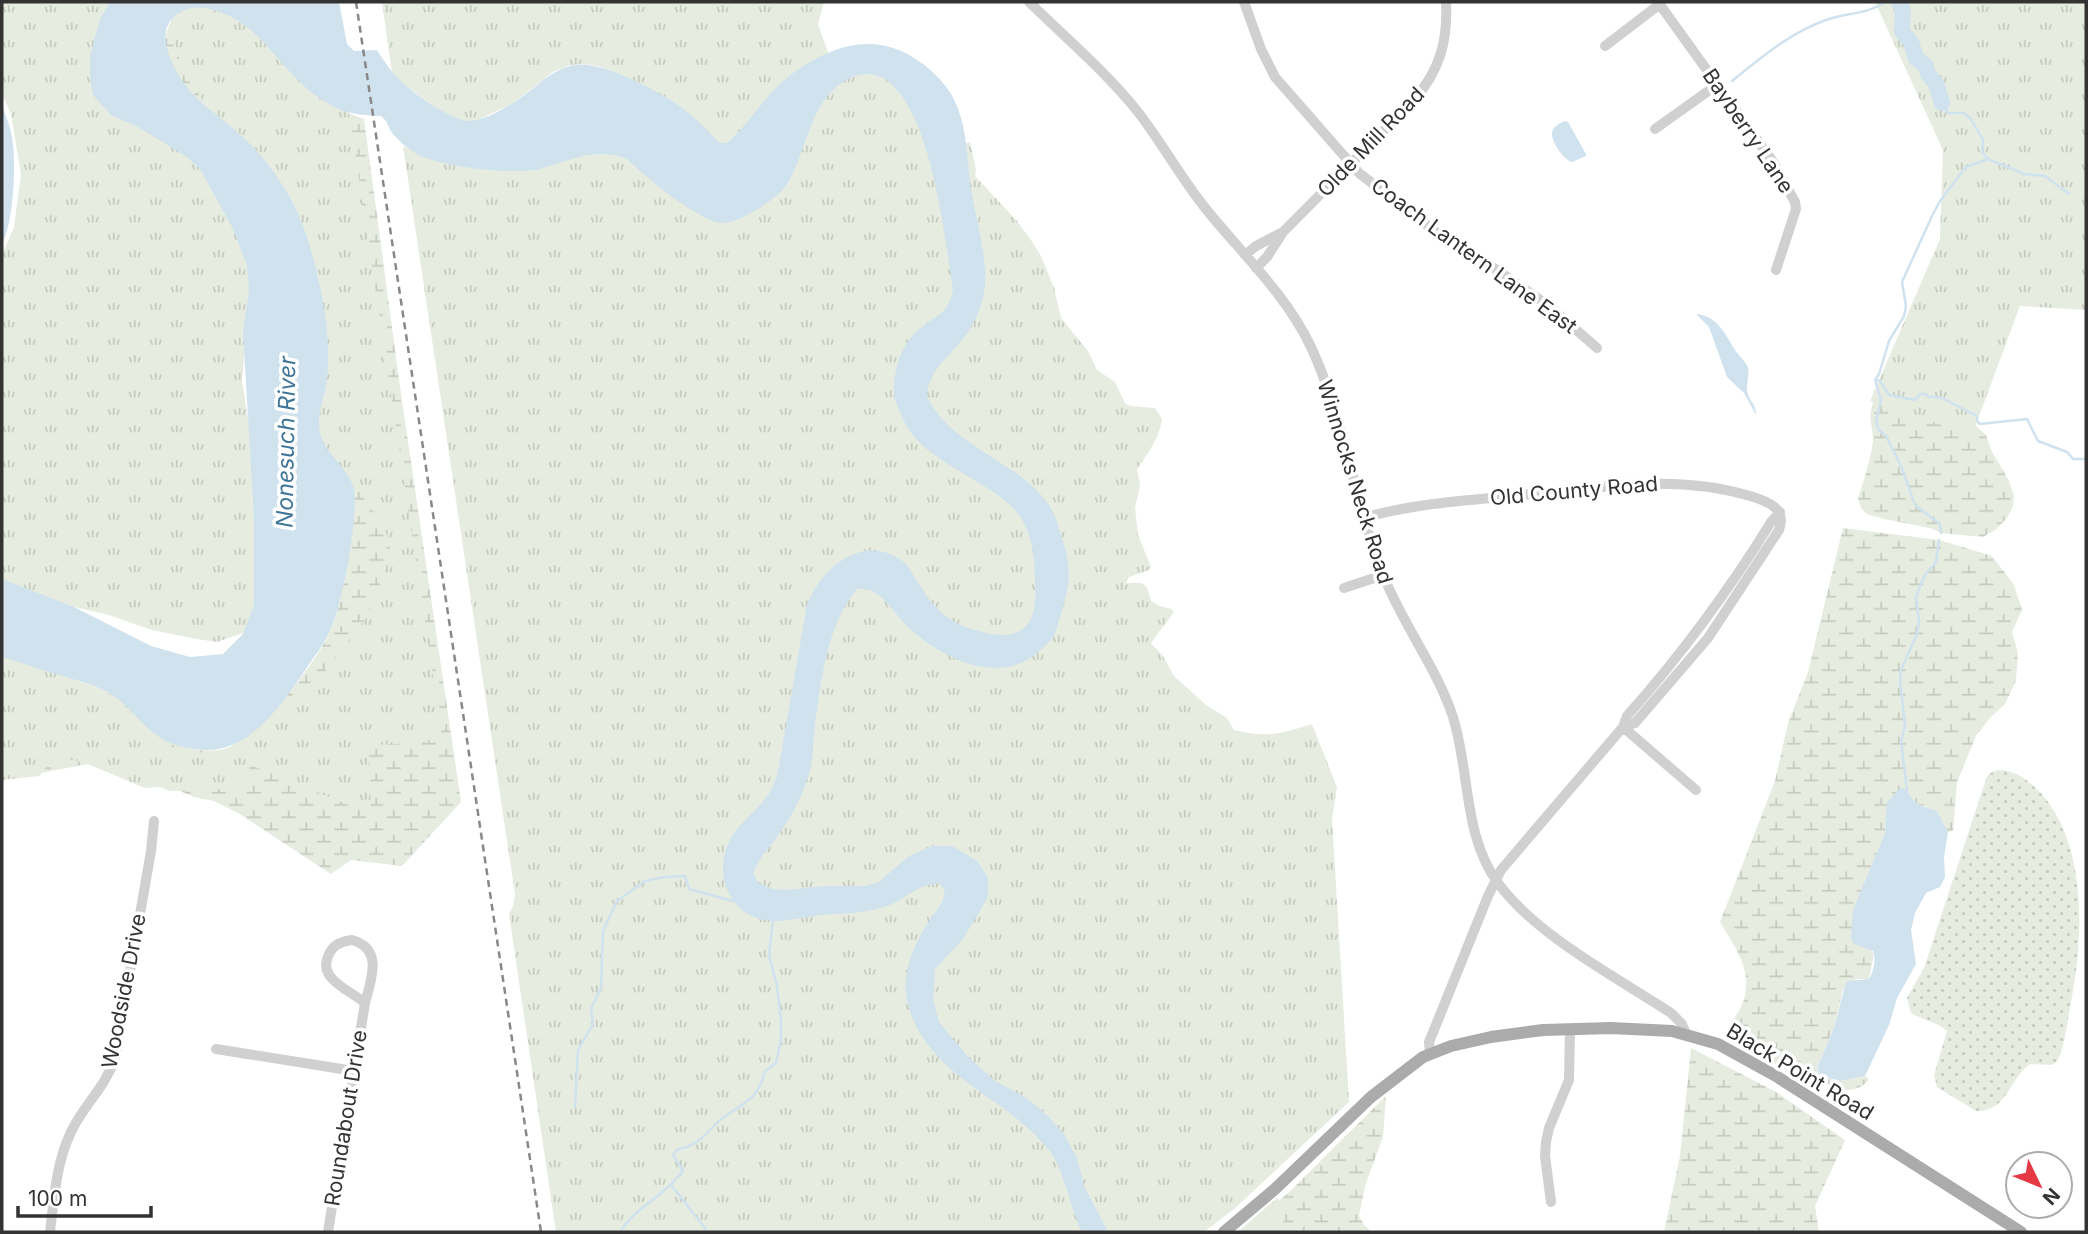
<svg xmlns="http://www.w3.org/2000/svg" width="2088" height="1234" font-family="Inter,sans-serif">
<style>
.grass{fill:url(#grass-dots)}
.wetland{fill:url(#wetland-marsh)}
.park{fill:url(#park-tufts)}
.water{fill:#cfe2ee}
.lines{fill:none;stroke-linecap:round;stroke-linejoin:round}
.stream{stroke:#cfe2ee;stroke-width:2.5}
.river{stroke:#cfe2ee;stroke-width:16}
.minor{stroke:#d0d0d0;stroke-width:10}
.major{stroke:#ababab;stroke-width:12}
.rail{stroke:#888;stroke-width:2.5;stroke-dasharray:7 5;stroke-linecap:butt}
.labels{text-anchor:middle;stroke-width:7;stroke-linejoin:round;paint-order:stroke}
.street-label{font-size:21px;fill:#333;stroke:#fff}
.water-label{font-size:23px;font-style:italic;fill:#3f7597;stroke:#fff}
</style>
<defs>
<pattern id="grass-dots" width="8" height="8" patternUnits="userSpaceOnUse" patternTransform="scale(1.75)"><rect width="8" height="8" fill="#e6ecdf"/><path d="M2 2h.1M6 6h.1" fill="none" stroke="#c6cbc0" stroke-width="1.8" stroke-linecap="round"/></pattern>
<pattern id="wetland-marsh" width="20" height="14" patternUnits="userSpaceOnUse" patternTransform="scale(1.75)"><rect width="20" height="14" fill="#e6ecdf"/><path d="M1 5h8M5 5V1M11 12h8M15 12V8" fill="none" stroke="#c6cbc0"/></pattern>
<pattern id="park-tufts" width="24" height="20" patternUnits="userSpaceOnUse" patternTransform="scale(1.75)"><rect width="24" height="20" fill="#e6ecdf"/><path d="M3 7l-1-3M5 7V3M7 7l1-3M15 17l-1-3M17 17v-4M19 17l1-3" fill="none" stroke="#c6cbc0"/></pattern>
</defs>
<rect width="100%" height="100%" fill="#fff"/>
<path class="grass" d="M1999,770C2018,771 2027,780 2040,792C2088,845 2084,939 2070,1007C2067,1024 2065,1043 2058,1060L2052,1065L2030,1064C2009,1078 2008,1112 1976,1111L1937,1087L1934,1075L1947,1031C1938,1022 1922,1020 1911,1013L1907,998L1924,968L1987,776L1992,772Z"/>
<path class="wetland" d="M177,13L337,109L364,119L400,387L461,802L402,866L351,860L331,874L238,813L214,801L194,797L164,784L88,764L25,776L2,657C22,663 42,670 63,676C78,681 94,684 108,692C139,710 148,738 185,747C197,751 215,752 227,748C259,736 315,664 329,634C337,616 340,595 345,577L242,136C208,110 138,59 177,13Z
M1875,397L1973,423L1986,435L1991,450L2008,479L2014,496L2013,506L2007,518L1995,530L1983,537L1941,533L1930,528L1884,519L1867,514L1861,508L1858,498C1862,488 1873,450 1873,440C1872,419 1867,419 1875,397Z
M1843,528L1939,540L1992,556L2014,585L2022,610L2012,632L2018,653L2016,681L2005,704L1990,718L1976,736L1957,782L1953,831L1948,832L1936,810C1921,807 1914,804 1907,790L1888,803L1885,833L1853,911L1854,944L1870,949L1874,954L1869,979H1856L1843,989L1835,1025L1817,1069L1820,1075L1840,1081L1865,1076L1868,1078V1081C1847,1101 1833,1082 1812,1080C1808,1079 1804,1080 1800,1079L1727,1035C1728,1026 1738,1014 1742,1005C1755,973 1736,949 1720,922L1775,781L1788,723L1808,672Z
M1691,1048L1776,1092L1845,1140L1815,1206L1819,1232H1664L1680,1156Z
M1386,1096L1383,1137L1365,1186L1359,1216L1365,1226L1372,1232H1239L1287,1194Z"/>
<path class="park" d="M2,2H117L196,162L255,249L242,380L258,485L255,610L246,632L217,642L197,639L152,630L109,615L61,604L2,584V255L14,227L21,174L11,114L2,94Z
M382,2H824L818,24L829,55L727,149L622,76L598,66L583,64L570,65L553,72L512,104L475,121H461L440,111L401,82L392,73Z
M1875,2H2086V310L2020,306L1972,435L1870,401L1940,239L1943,150Z
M198,4L239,14L341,109L349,112L443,742L369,745L371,814L250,765L245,788L170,791L160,787L145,788L83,762L60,758L52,760L39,776L2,780V651L113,695L132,713L146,731L162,742L191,751L213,754L247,742L269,720L281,713L293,694L323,674L367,617L385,571L390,548L388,537L379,518L320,441L266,164C256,145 237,131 221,118C188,91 175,59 171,18L173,13Z
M882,72L916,112L931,157L970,142L976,170L975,176L1017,221L1033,243L1041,256L1054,288L1061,318L1088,351L1097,370L1115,382L1125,403L1130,406L1155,408L1162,419C1160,437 1147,455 1137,469L1140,485L1135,508L1138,535L1151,567L1149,570L1129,577L1126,583H1141L1147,587L1151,601L1160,606L1171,609L1174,612L1151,643L1163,656L1174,676L1206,705L1227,718L1234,730C1268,738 1280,734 1312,724L1337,787L1332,819L1349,1102L1234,1209L1204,1232H556L509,914L513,906L515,894L403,146L412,150L572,156L623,153L655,177L819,104L847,75Z
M1278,1197L1286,1232H1238Z"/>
<path class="water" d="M110,2H339L347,44L354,51L377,50C383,59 389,69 396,76C408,90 449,119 467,121C481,122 504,109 516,101C536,88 550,70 574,65C604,60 667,95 690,114C701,123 710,134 720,143H727C751,122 766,93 792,74C834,43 879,30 923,64C939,77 951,89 958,109C967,132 967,158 970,182C974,213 990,263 984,292C981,309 973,327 962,340C947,359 929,370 927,396C952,451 1029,463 1054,514C1057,520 1058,528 1061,534C1065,547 1069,563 1069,576C1069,587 1058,628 1053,637C1049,643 1043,648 1038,652C999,687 942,658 909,628C895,615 879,584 857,589C826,624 820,688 814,733C813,745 813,758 810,770C804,793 793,815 779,834C770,847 758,858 753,874L759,883L773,889L787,890L826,886H865L879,882L909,856L932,846H952L977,861L988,878V897L963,939L935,969L933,999L939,1022L968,1057L994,1080L1028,1099L1048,1116L1064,1134L1077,1158L1084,1186L1108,1232H1082C1071,1210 1064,1171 1051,1153C1011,1099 939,1082 912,1017C898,984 909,952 928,923C933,914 942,906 944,896C946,889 943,887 938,883C933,885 927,885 922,887C909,893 898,903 884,907C862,914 843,913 820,915C806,917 792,920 777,921C741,922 718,892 724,857C729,829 752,817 767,796C772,791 774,783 777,777L807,605C821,568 862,533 901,560C909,565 912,574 917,581C938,615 952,626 991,634C1003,636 1017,636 1026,626C1036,616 1036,594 1035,580C1034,500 1000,499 942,460C925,449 912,438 903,419C900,410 895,403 894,394C893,371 900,347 917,331C935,315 948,316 953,289C945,242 929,73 866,74C849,74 832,89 823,102C807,126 803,156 789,181C781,194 770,201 758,209C747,215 736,222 723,223C702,224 643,175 627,159C597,146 568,161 539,169C513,175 433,167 412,151C406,147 397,139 392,133C388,127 388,121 381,116C366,115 349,115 335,107C324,102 311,93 302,84C270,54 251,15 204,8C189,6 177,11 169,23C163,33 166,45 169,55C184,97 215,111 245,139C258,151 269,165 279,180C299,208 309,240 317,273C325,309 331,343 327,380C325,395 318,411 319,426C319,451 350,467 354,490C358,520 342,609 328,635C322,647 313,658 306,669C283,702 251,752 205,750C189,749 168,745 155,734C137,720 126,701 104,690C92,684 79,681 66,677C44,671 23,663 2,657V579L74,607L151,646L190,657L223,654L243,634L254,605V518L243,332L249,290L247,265L232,227L200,169L187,157L138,127L111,115L93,95L90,78V56L100,19Z
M2,106C5,114 9,123 11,132C17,158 14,221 2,244Z
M1565,121L1568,122L1586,154V156L1572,162C1564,160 1551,142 1552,133C1553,126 1560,123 1565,121Z
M1696,314C1720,316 1726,338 1738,354C1742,359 1746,362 1748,368C1750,375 1746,383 1747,390C1748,400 1757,405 1756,415L1744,393L1727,377L1709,327Z
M1900,788L1907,790C1914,804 1921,807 1936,810L1948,832L1944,857L1945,877L1940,887L1926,893L1915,913L1911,930L1916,964L1897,998L1889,1025L1865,1076L1840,1081L1820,1075L1817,1069L1835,1025L1845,985L1848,981L1869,979C1874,972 1876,959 1873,951L1854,944L1851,939L1853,910L1885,833L1887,803Z"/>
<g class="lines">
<path class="stream" d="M1902,5L1908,2
M1732,81C1762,57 1792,31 1829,19C1851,12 1864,15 1886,2
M1942,103L1948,113H1964L1971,119L1983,140L1982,152L1988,159L2024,174L2045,176L2069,194
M1875,380L1880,381L1889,395L1915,400L1920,394H1926L1927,396L1942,398L1977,416V421L1980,424L2027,419L2038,441L2067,452L2073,459H2086
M1941,533L1940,524L1915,505L1902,468L1886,436L1879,430L1876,422L1881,400L1875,380L1879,374L1889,341L1904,316L1906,306L1902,282L1932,216L1940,201L1966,167L1988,159
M1907,790L1901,742L1905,725L1900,681L1901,670L1917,634L1919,622L1916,597L1919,588L1925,575L1936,562L1939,540
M575,1106L578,1050L593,1024L591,1009L601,988L603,931L617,901L645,881L664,877L685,876L689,889L733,901
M672,1186L708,1232
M620,1232C635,1207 665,1196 683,1171L673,1155L678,1149C697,1147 705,1134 718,1122C740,1103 758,1103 765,1071L776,1063L781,1040V1021L777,986L769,955L773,921"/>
<path class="river" d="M1899,2L1903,10L1902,32L1911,42L1916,58L1926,66L1928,74L1936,84L1942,103"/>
<path class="minor" d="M1029,2C1066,38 1106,72 1138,112C1162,143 1181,178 1206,209C1242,254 1286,294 1311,347C1344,418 1354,499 1382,572C1401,622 1436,666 1453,717C1470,771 1463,836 1498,883C1537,936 1616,977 1671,1013L1682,1024L1686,1034
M1244,2L1261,49L1275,77L1359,173L1433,230L1500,272L1549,306L1597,348
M1658,2L1773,162L1795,202L1796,209L1776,270
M1605,46L1660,4
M1655,129L1718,84
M1245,255L1256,246L1283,232
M1256,268L1267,257L1283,232L1414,100C1440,70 1448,41 1446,2
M1363,518C1418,502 1476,500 1532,494C1608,487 1675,474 1750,496C1767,501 1787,508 1779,530L1708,638L1635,723L1623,727
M1344,588L1383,575
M1623,727L1696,790
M352,940C384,949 371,980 365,1003C350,990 316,979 329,954C333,945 343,941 352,940Z
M216,1049L354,1071
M1430,1054L1429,1042L1436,1025L1488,896L1501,870L1623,727L1627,716C1681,655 1728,592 1771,522L1780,512
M1551,1202L1545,1156L1546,1142L1549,1128L1569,1080L1570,1029
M50,1232C54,1199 56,1163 71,1132C84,1104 104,1090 115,1058L151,851L154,821
M328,1232L365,1003"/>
<path class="major" d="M1224,1232L1275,1189L1371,1097L1423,1057L1451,1046L1491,1037L1543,1030L1611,1028L1672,1031L1718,1044L1776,1076L2021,1232"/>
<path class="rail" d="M356,2L541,1232"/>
</g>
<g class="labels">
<g class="street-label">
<text transform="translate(1748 131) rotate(56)" y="7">Bayberry Lane</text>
<text transform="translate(1371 142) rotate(-46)" y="7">Olde Mill Road</text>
<text transform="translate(1474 256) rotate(36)" y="7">Coach Lantern Lane East</text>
<text transform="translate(1355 482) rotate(73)" y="7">Winnocks Neck Road</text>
<text transform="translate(1574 491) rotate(-5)" y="7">Old County Road</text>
<text transform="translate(124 991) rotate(-79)" y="7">Woodside Drive</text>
<text transform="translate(1800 1072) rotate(31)" y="7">Black Point Road</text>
<text transform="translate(346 1118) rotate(-81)" y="7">Roundabout Drive</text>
</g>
<g class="water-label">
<text transform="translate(286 442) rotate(-89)" y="8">Nonesuch River</text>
</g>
</g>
<rect width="2088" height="1234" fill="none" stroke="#333333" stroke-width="7"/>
<g transform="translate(2039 1185) rotate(133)"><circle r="33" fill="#ffffff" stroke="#adadad" stroke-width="2"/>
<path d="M0-5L12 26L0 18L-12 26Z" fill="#e63946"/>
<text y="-10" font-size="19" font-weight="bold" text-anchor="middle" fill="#333333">N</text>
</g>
<path d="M18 1206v10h133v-10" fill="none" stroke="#333333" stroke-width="3.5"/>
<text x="28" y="1206" font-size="21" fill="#333333" stroke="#ffffff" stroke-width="5" paint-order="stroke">100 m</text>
</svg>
